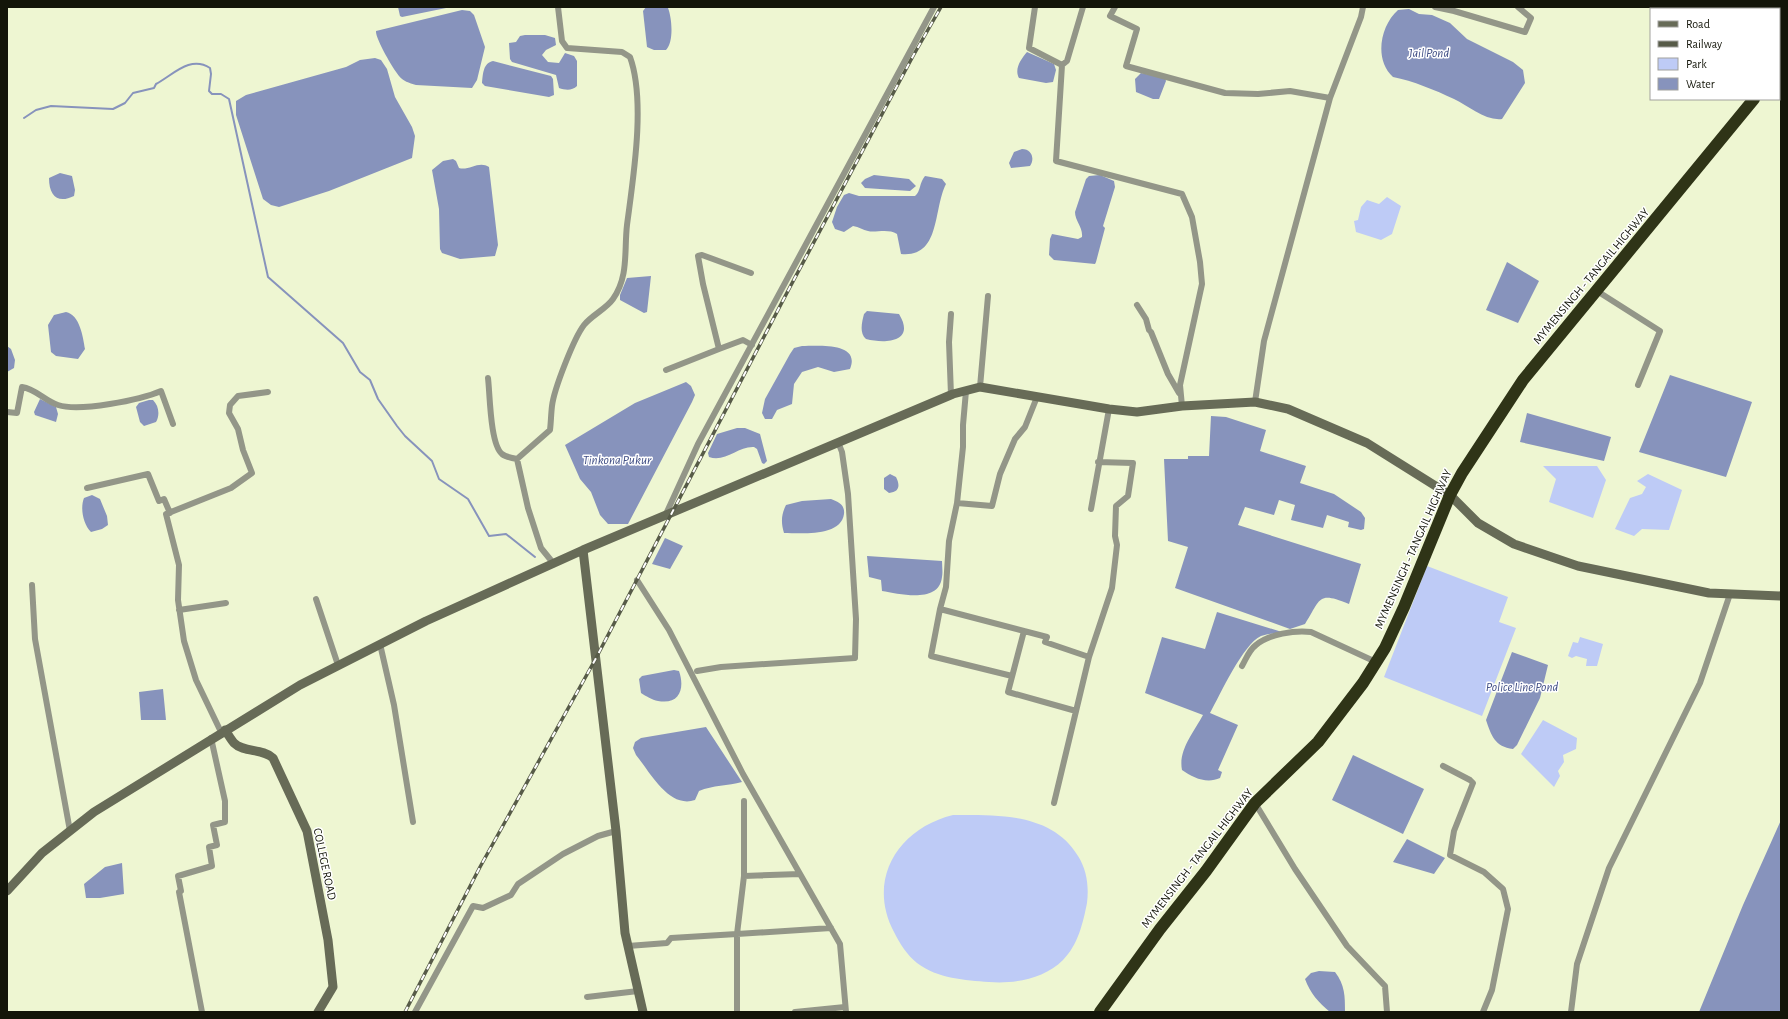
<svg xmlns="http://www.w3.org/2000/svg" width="1788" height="1019" font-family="'Alegreya Sans',sans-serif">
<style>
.green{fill:#becbf6}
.water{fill:#8793bc}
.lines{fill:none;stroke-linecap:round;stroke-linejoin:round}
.stream{stroke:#8793bc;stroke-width:2}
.street{stroke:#939688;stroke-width:6}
.secondary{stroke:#676b57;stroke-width:9}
.highway{stroke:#2f3417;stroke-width:12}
.rail-casing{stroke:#575b48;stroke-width:3.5}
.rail{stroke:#fff;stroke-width:2;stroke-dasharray:6;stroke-linecap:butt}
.labels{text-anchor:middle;stroke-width:3;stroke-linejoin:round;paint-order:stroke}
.street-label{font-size:12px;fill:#131509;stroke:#fff}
.water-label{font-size:13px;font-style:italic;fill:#3f4d84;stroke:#fff}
</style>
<rect width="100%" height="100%" fill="#eef6d2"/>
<path class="green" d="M1387,197L1401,206L1392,234L1381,240L1356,232L1354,221L1358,220L1361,207L1367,200L1379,204Z
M1543,466H1597L1606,480L1593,518L1549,502L1556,479Z
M1648,474L1682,490L1669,530L1642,529L1634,536L1615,529L1630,498L1642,494L1646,487L1637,481Z
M1427,566L1508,597L1499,622L1516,628L1482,716L1384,677Z
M1580,637L1603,644L1597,666H1586L1587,659L1576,656L1572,658L1568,656L1573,642L1578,643Z
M1543,720L1577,738L1576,749L1563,755L1564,762L1558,771L1560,776L1554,787L1521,754Z
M953,815C999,815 1052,813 1078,856C1087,870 1089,887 1087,903C1083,923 1078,945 1063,960C1044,979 1014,984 989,982C965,980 938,979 917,963C907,955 900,944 894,932C866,879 899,828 953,815Z"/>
<path class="water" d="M398,7H451L402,17L400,16Z
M646,7L668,8C672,18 674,42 666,50H654L647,47L643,11Z
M1409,9L1419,14L1432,15L1450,23L1467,39L1513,62L1523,70L1525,83L1502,119C1485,121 1469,106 1454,99C1435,90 1413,81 1393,77C1374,60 1380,26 1398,10Z
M462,10L470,11L474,15L485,47L477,80L472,88L416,85C409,83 403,81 399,76C393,69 375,38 376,31Z
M525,35H545L555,38L556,45L546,50L542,55L548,62L559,63L565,53L574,56L577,61V86C572,91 565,90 559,88L556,75L512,62L510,59L509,43L516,42L520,36Z
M1027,52L1054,64L1056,70L1053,82L1046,83L1019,78C1014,69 1021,59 1027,52Z
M375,58L381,60L387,69L395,97L412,127L415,136L412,158L329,191L279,207L271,205L263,199L236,115V101L246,95L346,67L360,60Z
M493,61L551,76L553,79L554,95L549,97L485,86L482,83C483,74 483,63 493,61Z
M1141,73L1165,78L1166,81L1159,99H1153L1136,92L1135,79Z
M1022,149C1032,149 1035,159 1030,166L1011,168L1009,163L1014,152Z
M453,159L456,161L459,168C469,171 479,160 489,167L498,245L495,256L460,259L442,253L440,249L439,209L432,170L443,161Z
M60,173L72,176L75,190L74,196C58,204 49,196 49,178Z
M874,175L909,179L916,186L910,191L865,188L861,183L865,179Z
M1100,175L1114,181L1115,187L1103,226L1105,228L1096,262L1095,264L1054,260L1049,255L1050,239L1052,234L1078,239L1082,237C1083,227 1075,221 1075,212L1086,179L1089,176Z
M925,176L942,179L946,184C933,209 941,258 901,254L897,234C888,228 875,233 868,231C863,230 859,227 853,226L844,232L835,229L832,222L837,207L844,195L849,193L859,196H915C921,191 919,183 925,176Z
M1507,262L1539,281L1518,323L1486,310Z
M651,276L647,312L644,313L620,300V295L627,278Z
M867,311L899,314C916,342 886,344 866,339C859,333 862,322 864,314Z
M66,312C80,315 83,337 85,349L78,359L56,356L51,352L48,325L54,315Z
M7,346L11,349L15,360L14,368L7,372Z
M802,346C818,346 861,342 850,369L834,372L818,367L802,372L794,384L792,404L777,410L772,419H765L762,413L765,399L790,354L794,348Z
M1670,375L1752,402L1726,477L1639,452Z
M686,382L691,386L695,395L692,402L628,524H608L600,515L591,492L580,479L565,445L635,403Z
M40,399L56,407L58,414L56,422L35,415L34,412Z
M149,400H153C159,406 160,415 156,422L144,426L140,422L136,407L139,403Z
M1527,413L1611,437L1604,461L1520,442Z
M1211,416L1226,417L1266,430L1260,451L1306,466L1300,483L1334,494L1361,512L1365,518L1364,529L1361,530L1348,527L1349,522L1327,515L1323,528L1291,520L1295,505L1279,500L1274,515L1245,507L1238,525L1361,564L1349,604C1317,591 1321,599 1305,624L1290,629L1175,588L1188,547L1168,541L1164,459H1188V456H1209Z
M737,428H745L760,434L767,461L764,464L762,463L757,449L754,447C738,446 725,463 709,457L708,453L717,434Z
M890,474L896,477C900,485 900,492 889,493L884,489V478Z
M92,495L100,499L107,516L108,525L102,529L91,532C83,524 80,508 84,498Z
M831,499C839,502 845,505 844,514C841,537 801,533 784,533C781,523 781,515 786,505L802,501Z
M665,538L683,546L670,569L652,564Z
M867,556L942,561C942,566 943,572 942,577C939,604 900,594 882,591L881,580L869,577Z
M1217,612L1282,632C1275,633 1268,634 1261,636C1243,644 1220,695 1210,713L1238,725L1218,770L1222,772L1220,778C1207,784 1193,778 1182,770C1178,750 1194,732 1203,715L1145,693L1162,637L1205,649Z
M1512,652L1548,665L1540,698L1517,745L1513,749C1495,747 1491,735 1486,720Z
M674,670L679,671C685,688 680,705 658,701C652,700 646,696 641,693L639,679L642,676Z
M163,689L166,720H141L139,692Z
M706,727L742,782C728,786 713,785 699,791L695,800C669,809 650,772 636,755L633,748L635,742L641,738Z
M1353,755L1424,789L1403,834L1332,800Z
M1781,820V1012H1699L1743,905Z
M1407,839L1445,858L1434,874L1393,862Z
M122,863L124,894L100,898H86L84,884L105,867Z
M1319,971L1335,972C1345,985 1345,996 1345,1012H1330C1319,1003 1310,993 1305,979L1311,973Z"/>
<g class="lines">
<path class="stream" d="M24,118L36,110L51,106L113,109L125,103L133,93L154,88L156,84C173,75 190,55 210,68L211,74L209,91L212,94H221L229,99L268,277L343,343L360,372L370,380L378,399L397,426L405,436L432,461L439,479L468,499L489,536L506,534L535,557"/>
<path class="street" d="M1035,7L1029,48L1062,65L1056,161L1182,194L1192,217L1200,262L1202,284L1180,385L1182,406
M1115,7L1110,16L1137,29L1126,66L1225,93L1258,94L1290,91L1330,98
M1435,7L1454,11L1525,32L1531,18L1518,7
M1062,65L1067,61L1083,7
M1597,291L1660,331L1638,385
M1137,305L1146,319L1149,330L1151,332L1168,374L1179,393
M719,349L743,340L752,345
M666,370L719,349L703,284L698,256L702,255L751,273
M488,378C490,394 490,444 502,454C506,457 512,458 517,459
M980,387L988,296
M951,395L949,342L951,314
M1255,402L1264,341L1330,98L1361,17L1363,7
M7,412L17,413L22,387C36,389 45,401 58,405C80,412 140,400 161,391L173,424
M87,488L148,474L159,501L164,499L170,513
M957,503L963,447V425L966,391
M1091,509L1109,409
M666,514L698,444L934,7
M554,564L541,548L528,508L517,459L550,430C551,422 551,414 552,406C554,389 574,338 584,325C592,315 606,309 613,299C629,276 624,251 627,225C633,179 646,101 630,57L622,52L567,48L562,41L558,7
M637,580L669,630L743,774L840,944L846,1012
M32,585L35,639L70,831
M316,599L338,665
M940,609L1047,637L1045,642L1089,657
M179,610L226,603
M1024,631L1008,692L1076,711
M380,644L394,705L413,822
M1242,666C1246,659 1249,650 1256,645C1269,634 1295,630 1311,632L1376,662
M697,671L721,667L855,658L856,619L848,494L842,452L838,442
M1012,676L931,656L940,609L946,587L949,541L957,503L992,506L1000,474L1015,439L1025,427L1037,397
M221,732L196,680L184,641L178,600L179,565L166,514L231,488L252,473L243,450L238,429L229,413L230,405L238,396L268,392
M1443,766L1470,780L1473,783L1454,831L1450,855L1484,872L1503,889L1508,909L1492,990L1483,1012
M744,801V876
M1054,803L1089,657L1112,588L1117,545L1115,536L1116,506L1128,496L1133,463L1098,462
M1255,803L1295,869L1347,946L1385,986L1387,1012
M628,946L667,943L671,938L737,934L744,876L800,874
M587,997L638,991
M202,1012L179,892L181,891L178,876L212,866L209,847L217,845L213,825L225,822V801L211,738
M415,1012L473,906L483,908L511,895L518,884L563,854L598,836L616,831
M737,1012V934L831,928
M795,1012L845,1007
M1571,1012L1577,964L1609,868L1700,683L1730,594"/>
<path class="secondary" d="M583,550L616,831L625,933L643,1012
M225,730C228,734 231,740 234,743C244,753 262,748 273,758L307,831L328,940L333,987L318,1012
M7,891L42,853L94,812L300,685L426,621L583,550L953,394L980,387L1109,409L1137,412L1182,406L1255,402L1288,409L1367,443L1450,495L1478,523L1514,544L1578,566L1709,593L1781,596"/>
<path class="highway" d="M1779,64L1781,61
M1100,1012L1160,929L1206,871L1255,803L1318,742L1363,683L1385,648L1404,607L1450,495L1462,473L1523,380L1754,99"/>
<g class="rail-casing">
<path id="rail" d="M405,1012L480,867L595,660L790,287L913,56L941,7"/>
</g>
<use href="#rail" class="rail"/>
</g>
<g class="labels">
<g class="street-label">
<text transform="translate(1591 276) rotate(-50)" y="4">MYMENSINGH - TANGAIL HIGHWAY</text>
<text transform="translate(1413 549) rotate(-66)" y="4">MYMENSINGH - TANGAIL HIGHWAY</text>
<text transform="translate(1197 858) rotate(-52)" y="4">MYMENSINGH - TANGAIL HIGHWAY</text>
<text transform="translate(325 864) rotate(78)" y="4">COLLEGE ROAD</text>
</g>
<g class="water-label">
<text x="1429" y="57">Jail Pond</text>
<text x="617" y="464">Tinkona Pukur</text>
<text x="1522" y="691">Police Line Pond</text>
</g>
</g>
<rect width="1788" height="1019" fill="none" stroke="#131509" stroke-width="16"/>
<rect x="1650" y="8" width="130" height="92" fill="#ffffff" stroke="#a1a19d"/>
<rect x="1658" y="21" width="20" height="6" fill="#676b57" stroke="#a1a19d"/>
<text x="1686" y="28" font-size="12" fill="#131509">Road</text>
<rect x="1658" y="41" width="20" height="6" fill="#575b48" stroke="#a1a19d"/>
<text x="1686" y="48" font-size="12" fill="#131509">Railway</text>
<rect x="1658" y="58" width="20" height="12" fill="#becbf6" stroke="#a1a19d"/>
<text x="1686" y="68" font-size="12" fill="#131509">Park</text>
<rect x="1658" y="78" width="20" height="12" fill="#8793bc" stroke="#a1a19d"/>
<text x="1686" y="88" font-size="12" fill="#131509">Water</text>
</svg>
